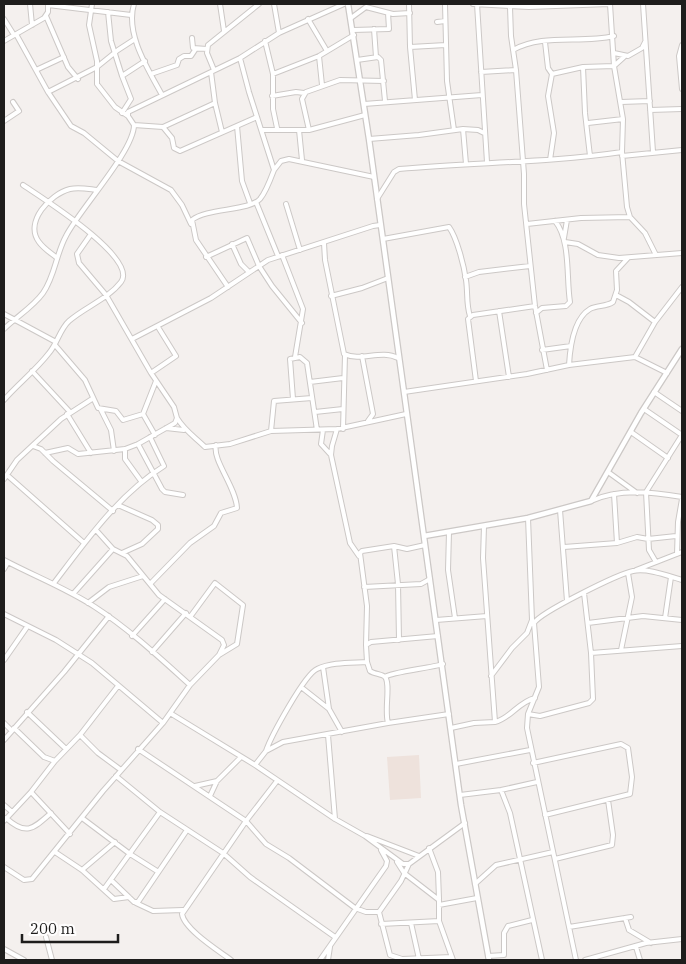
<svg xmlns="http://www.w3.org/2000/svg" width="686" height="964" font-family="'IBM Plex Serif',serif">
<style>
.built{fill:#eee2dc}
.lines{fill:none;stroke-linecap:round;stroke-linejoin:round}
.minor-casing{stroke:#ccc8c6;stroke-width:6}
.tertiary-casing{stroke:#ccc8c6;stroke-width:7}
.minor{stroke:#fff;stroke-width:4}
.tertiary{stroke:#fff;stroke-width:4.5}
</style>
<rect width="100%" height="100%" fill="#f4f0ee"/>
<path class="built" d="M419,755L421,798L390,800L387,757Z"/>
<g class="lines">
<g class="minor-casing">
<path id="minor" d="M30,4L32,25
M92,4L89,25L97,61V84L115,107L128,116
M134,4C125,34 148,69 162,95
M220,4L224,31
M274,4L279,33
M409,4L410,47L415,100
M445,4L447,81L454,130
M473,4L529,7L609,4
M477,4L487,162
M610,4L614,66L623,119L622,152L627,207L630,217L645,233L656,255
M643,4L653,152
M48,5L131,15
M510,7L511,36L516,70L524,174V204L535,306L547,370
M108,12L111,41L122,76
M46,16L68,67L78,79
M351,18L366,7L393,14L410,13
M4,19L14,35
M308,19L327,51
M437,22L445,21
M374,29L376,57
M353,30L389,29L388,13
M16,34L48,92L71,126L84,133L118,161L171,190L182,205L191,224
M192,38L193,48L207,49
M4,41L44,18L48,12V4
M265,41L273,74
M545,42L548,68L552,74
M682,45L679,56L682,89
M410,47L446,45
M513,50C543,33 581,44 614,36
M614,53L628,56L642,48L645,42
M319,56L322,85
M357,60L378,57L381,60L385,101
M583,67L585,113L590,156
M36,70L64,57
M214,70L207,53L208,45L259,4
M211,72L215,103L222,132
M481,72L516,70
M151,74L177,65L179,59L184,56H191L195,50
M48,92L97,67L118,50L135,39
M272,96L296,92L304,93
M621,102L650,101
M364,104L482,95
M650,110L682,109
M122,113L131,99L122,76L145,61
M4,121L19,111L13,102
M588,123L623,119
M134,125L163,127L215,103
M237,126L242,181L250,203
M163,127L172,138L174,148L180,151L257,117
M277,128L273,109V74L319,56L354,35
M463,129L466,164
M262,130H309L365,115
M299,130L302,160
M309,130L302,99L306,92L340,80L384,81
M369,139L419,135L463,129L478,130L484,133
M622,156L682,150
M550,160L554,133L548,96L552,74L583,67L614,66L624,57
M274,170L281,161L289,159L374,177
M377,199L394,172L399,169C474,162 548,163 622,152
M256,202L278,256
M286,204L300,250
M527,224L581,218L630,217
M564,238L567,220
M383,239L449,227C457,238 464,266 466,280C468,293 466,304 470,316
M565,242L578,244L598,255L619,258L682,253
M324,243L325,260L344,354C361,362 381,349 398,358
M232,244L241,264L249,272
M282,255L303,309L295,357
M206,257L247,238L259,266L272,286L302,323
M57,258C51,253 44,249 39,242C24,222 50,194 70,189C79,187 88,189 97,190
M465,277L479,272L530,266
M228,287L196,240L192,220C207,208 249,211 260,199C266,192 271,178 274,170L249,92L240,58
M616,295L629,302L655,322
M331,296L362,288L388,278
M499,311L509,377
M536,313L542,308L566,306L570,302C566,277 571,241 555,221
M4,314L56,342
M4,329C16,317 33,307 43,293C55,276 56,254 66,236C79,210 134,151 134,125L128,116V112L240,58L279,33L344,4
M132,339L211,298L268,260L373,226L380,225
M55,345L85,380L98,408L116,411L123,420L143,414L155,435
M542,350L571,346
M362,356L373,414L368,421
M635,357L655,322L682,287
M569,365C570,348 573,319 590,309C597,305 606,307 613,302L617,290L616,271L628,258
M32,371L70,412
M151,373L176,356L158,327
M476,381L468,319L473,315L535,306
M310,382L343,378
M404,392L527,374L569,365L635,357L667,373
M654,392L682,411
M293,399L290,359L300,357L307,363L317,430
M4,400C18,384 36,370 49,353C57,344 60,329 69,321C85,307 108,299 121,282C139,258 39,196 23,185
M644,409L682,435L646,492L649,550L656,562
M101,410L111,430L114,451
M315,412L343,409
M67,414L91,453
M143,414L156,381
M177,418C185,431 195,437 205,447L230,444L271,431L337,429L406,414
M166,428L184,430
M337,429L332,446L331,455L350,543L359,556
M343,429L345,355
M323,430L321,444L331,455
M271,431L274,401L312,398
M631,432L668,458
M138,444L162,489L165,492L183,495
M33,446L41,449L53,461L113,511
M125,449V459L141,481
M45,453L68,448L78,454L125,449L138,444L175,423L177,418L174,407L151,373L106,295L79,263L77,254L91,234
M608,472L637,493
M7,475L84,543
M4,479L17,460L61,419L92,399
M614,494L617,543
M591,501C619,488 653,492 682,497
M118,505L152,520L158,525V529L142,544L122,553
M560,510L567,601
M449,532L448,570L455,618
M394,546L398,584L399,640
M564,547L617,543L637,537L648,539L676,536
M677,554L678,522L682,499
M4,560C34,576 66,588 95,607C129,629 160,658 190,685
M4,569L8,562
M636,570L682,552
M54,583C86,541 119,494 164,466L150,437
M150,584L190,543L214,526L221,513L237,508C236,487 212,460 216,445
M364,587L421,584L430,579
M584,593L591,653L682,646
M73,594L113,549
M88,603L109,587L143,576
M4,614L56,640L92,663L163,723
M190,617L215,583L243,605L237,644L219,655
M665,618L671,577
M436,620L487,616
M588,623L643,616L682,620
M132,636L165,599
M366,645L367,606L360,553L362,551L394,546L407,549L425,545
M621,650L632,597L628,573
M152,652L186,613
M4,660L27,627
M323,667L329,709L342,732
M491,676L512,648L527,633L532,620L528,518
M385,677C391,672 431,668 443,664
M301,687L329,709
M27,712L66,749
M170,713L255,765L335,819L365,836L403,864H409L465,823
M528,714L540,716L589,703L593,699L591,653
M495,722C510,719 518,702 535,698
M4,723L11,730
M388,723C384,710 391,684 385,677C382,674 374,674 370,671L367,662L366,645L371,642L438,636
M14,728L44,757L55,761L80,735L118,686
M451,728L474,723L495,722L483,558L484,526
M80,735L98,753L121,770
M328,735L335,819
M4,740L64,672L109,616
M138,749L246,821L266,844L289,858L355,908L366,912H379
M266,751C271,736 305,674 317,669C332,662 350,663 367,662
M533,763L621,744L628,748L632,777L630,794L545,815
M456,764L530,750
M255,765L266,751L283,742L388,723L449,714
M116,776L160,812L223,853L250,877L335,937
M195,786L217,781
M501,790L510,813L542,960
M31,792L70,834
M460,795L501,790L537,782
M210,796L217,781L241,757
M4,805L12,812
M6,818C26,836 33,829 51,813
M82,818L130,854L157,871
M4,821L31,792L55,761
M367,836L419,856
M429,848L438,872L439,899
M55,852L82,870L114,899L129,897
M555,859L612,845L613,835L608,800
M397,862L404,873L439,900V921L453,960
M409,864L401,881L379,912L390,955L402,959L452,957
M4,867L24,880L32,879L103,791L163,723L190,685L219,655L224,645L222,640L159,595L127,556L113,549L96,530
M82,870L115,842
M111,880L134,902H138L187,830
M475,884L496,865L553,852
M104,889L160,812
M136,903L153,911L183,910
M439,905L477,898
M625,918L629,930L651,943
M411,923L419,959
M381,924L439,921
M569,927L631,917
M46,937L52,960
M636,947L640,960
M4,949L24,960
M488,956L504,955V933L508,926L532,920
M231,960C219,951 184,929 182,914L246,821L277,781
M320,960L386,866L387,861L381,850
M328,960L330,947
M576,960L527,728L528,714L539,687L534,623C541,612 618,574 633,571C648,568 668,576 682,580
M585,960L646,943L682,939"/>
</g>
<g class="tertiary-casing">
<path id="tertiary" d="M348,4L369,139L461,805L489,960
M424,536L528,518L591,501L641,413L682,349"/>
</g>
<use href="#minor" class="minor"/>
<use href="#tertiary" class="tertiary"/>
</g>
<rect width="686" height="964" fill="none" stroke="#1e1d1c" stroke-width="10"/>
<path d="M22 934v8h96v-8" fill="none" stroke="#1e1d1c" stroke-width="2.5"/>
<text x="30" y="934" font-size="15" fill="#1e1d1c" stroke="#fffefe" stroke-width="4" paint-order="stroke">200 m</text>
</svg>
